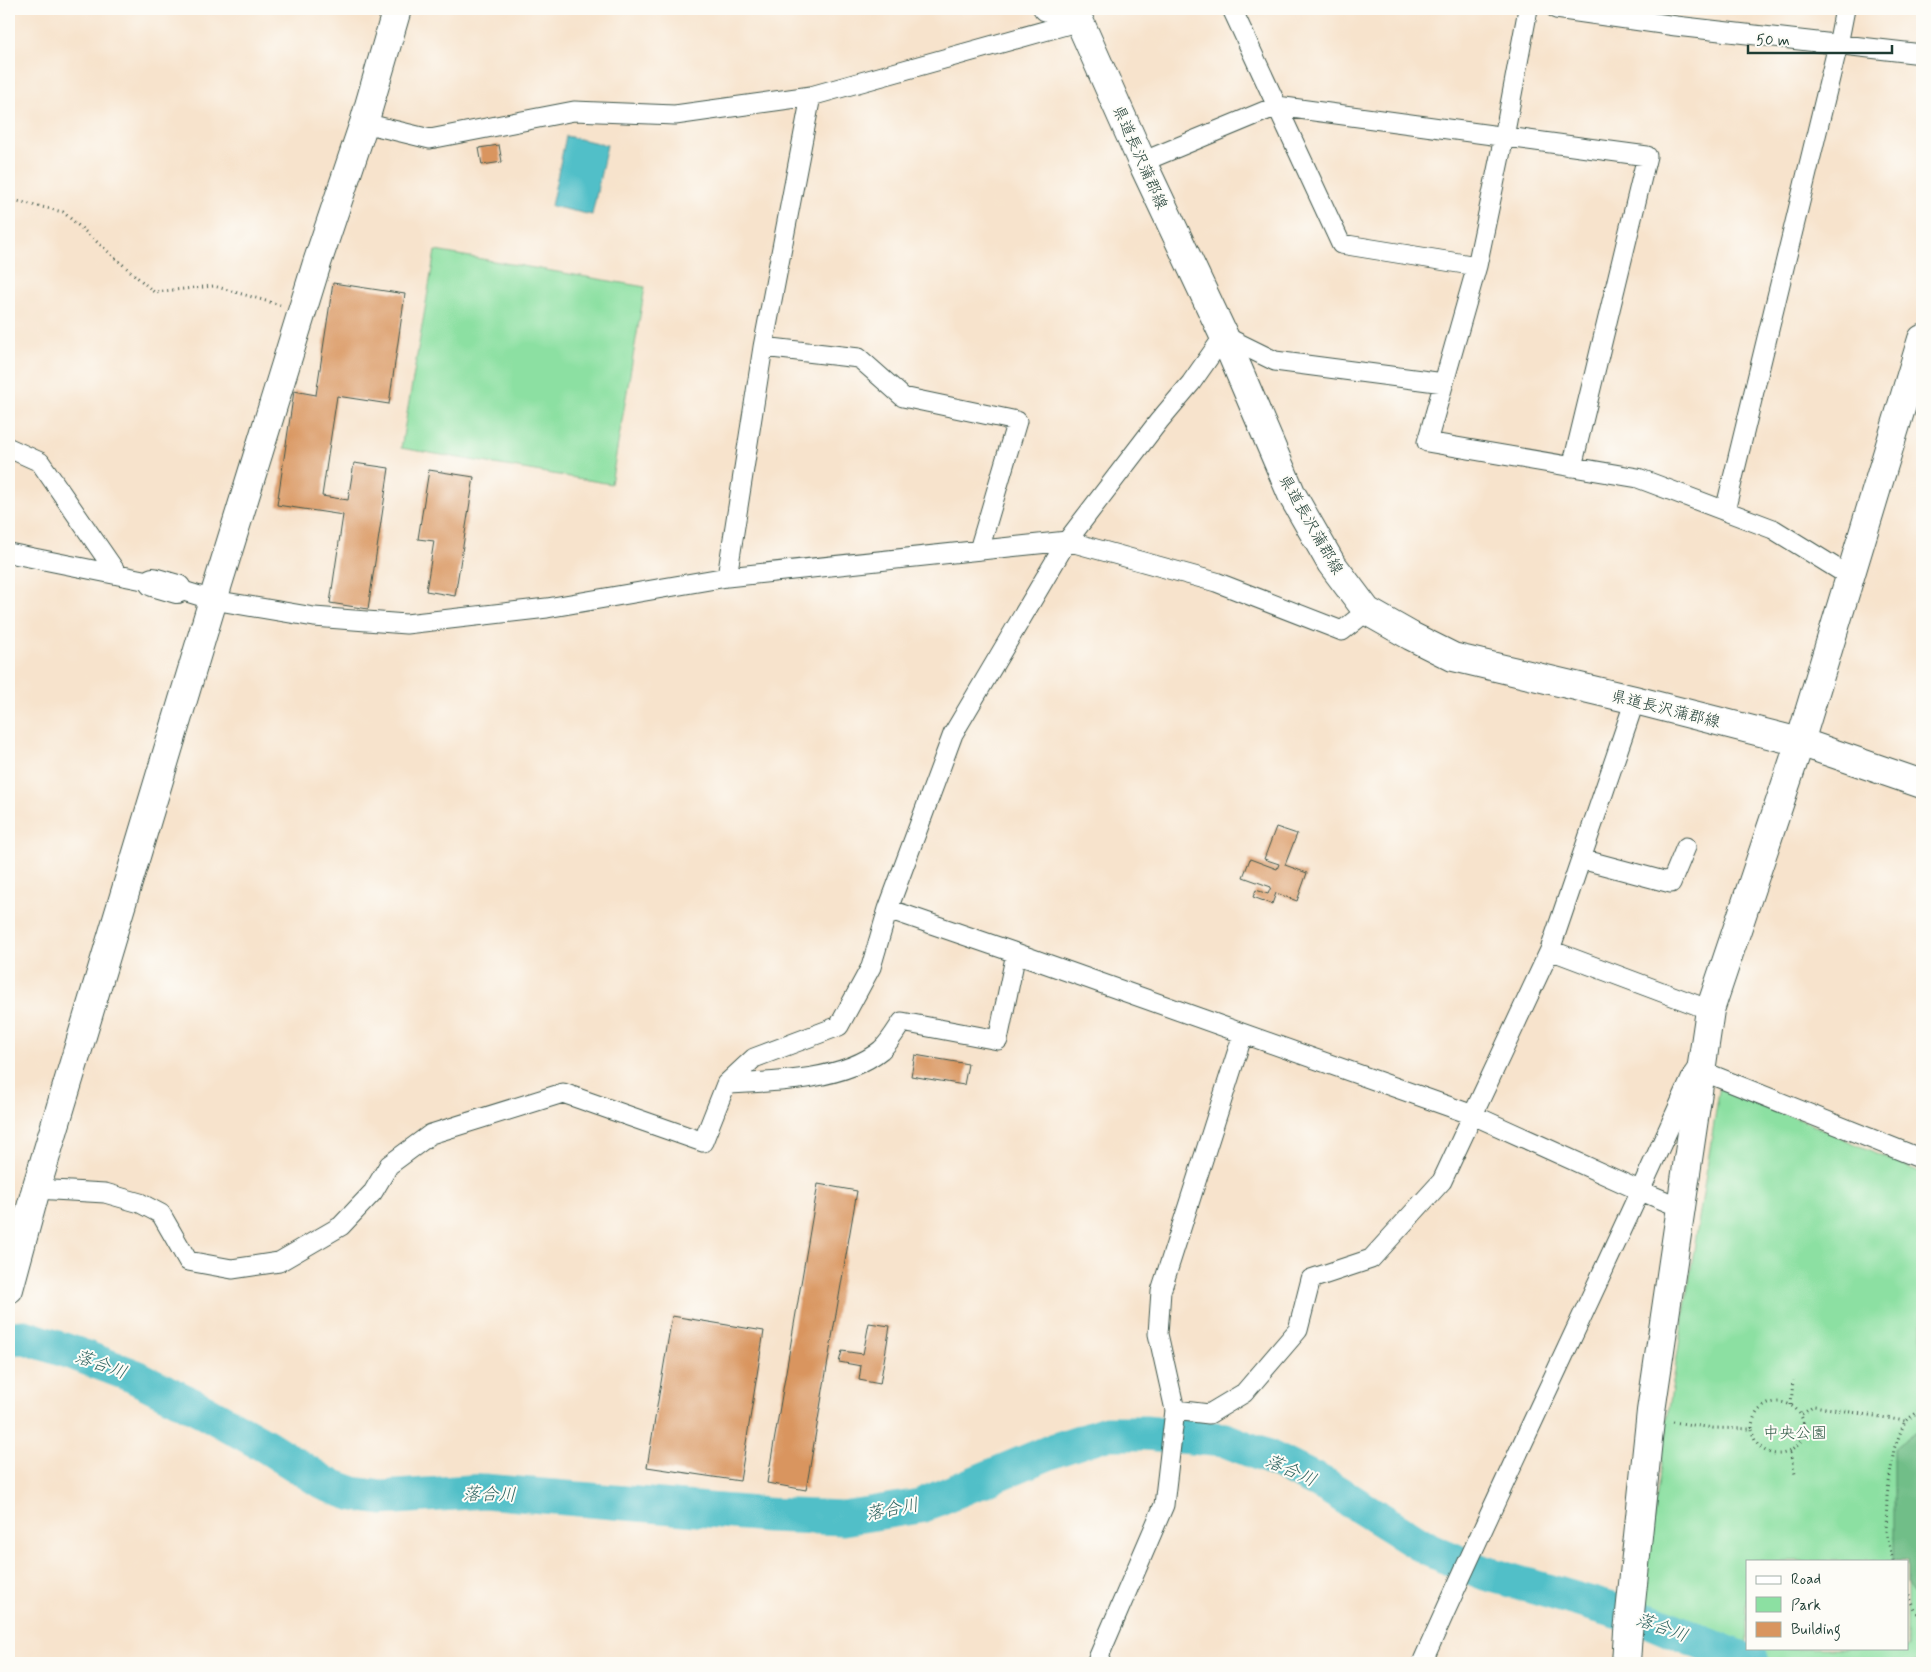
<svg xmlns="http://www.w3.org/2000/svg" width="1931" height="1672" font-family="Mynerve,'Klee One',sans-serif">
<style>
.green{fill:#8ce0a2;stroke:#568e6b;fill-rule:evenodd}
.forest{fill:#71be88;stroke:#487e5e}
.water{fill:#51bfc8;stroke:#387e7e}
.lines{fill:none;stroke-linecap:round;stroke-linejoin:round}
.river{stroke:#51bfc8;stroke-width:35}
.building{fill:#d9955f}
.street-casing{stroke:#3f564b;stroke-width:21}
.secondary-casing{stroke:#3f564b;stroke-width:30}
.primary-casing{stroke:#3f564b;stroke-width:30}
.path{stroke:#3f564b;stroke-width:3;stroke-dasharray:1 4;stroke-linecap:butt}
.street{stroke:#fff;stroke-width:19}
.secondary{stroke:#fff;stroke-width:28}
.primary{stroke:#fff;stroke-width:28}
.labels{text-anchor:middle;stroke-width:4;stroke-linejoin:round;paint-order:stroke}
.street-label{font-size:16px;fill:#1f3d34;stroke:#fdfcf7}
.park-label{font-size:16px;fill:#355e4a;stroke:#fdfcf7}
.water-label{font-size:18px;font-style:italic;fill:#2e6460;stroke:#fdfcf7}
</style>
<rect width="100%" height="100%" fill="#fdfcf7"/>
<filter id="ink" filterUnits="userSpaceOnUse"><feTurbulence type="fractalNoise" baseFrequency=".02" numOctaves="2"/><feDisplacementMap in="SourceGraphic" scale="10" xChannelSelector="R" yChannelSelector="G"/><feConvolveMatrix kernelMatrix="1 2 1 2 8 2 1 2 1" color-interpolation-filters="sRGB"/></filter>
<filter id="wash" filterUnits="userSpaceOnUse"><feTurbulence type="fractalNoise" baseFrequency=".0096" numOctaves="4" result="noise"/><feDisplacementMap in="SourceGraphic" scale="20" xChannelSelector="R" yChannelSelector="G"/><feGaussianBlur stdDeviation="1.12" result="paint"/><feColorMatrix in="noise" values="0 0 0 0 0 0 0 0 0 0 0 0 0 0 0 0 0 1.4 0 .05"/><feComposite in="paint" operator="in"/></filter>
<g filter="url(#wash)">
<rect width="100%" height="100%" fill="#f7e3cc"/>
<path class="green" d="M435,251L645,287L611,484L401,448Z
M1720,1085L1922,1173V1663H1751L1696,1640L1641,1609L1667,1421ZM1747,1561H1907V1648H1747Z"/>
<path class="forest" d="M1922,1428V1606L1907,1585V1561H1894V1449Z"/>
<path class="water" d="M566,136L607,145L592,215L551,206Z"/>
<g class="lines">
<path class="river" d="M9,1338L25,1337L76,1354L134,1376L204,1411L266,1446L326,1484L354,1494L382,1498L484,1491L767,1515L843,1518L920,1506L1055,1450L1106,1433H1145L1225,1440L1268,1457L1327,1486L1430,1550L1482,1572L1654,1622L1752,1663"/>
</g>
<g id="blocks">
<path class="building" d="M499,145L502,162L482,165L479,148Z
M333,283L405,294L389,404L337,396L322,496L348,500L354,463L389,468L368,609L330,603L343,515L277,505L294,391L316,395Z
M429,470L474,477L455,596L426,591L434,541L418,539Z
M1276,827L1297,834L1285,865L1307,873L1297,901L1276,893L1272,904L1253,897L1256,890L1268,894L1271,887L1243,877L1250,859L1277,869L1279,864L1264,859Z
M915,1055L968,1064L964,1085L911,1076Z
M818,1184L857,1191L806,1490L767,1483Z
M672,1316L764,1331L740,1481L647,1467Z
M869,1323L890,1326L880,1384L859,1380L861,1366L839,1362L842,1351L863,1354Z"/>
</g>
</g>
<g filter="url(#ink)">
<use href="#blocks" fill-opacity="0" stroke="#3f564b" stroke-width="1"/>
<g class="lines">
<g class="street-casing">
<path id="street" d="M1043,9L1045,11L1079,21
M1232,9L1341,244L1477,266
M1528,9L1504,137L1477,266L1427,442L1638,478L1773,529L1849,576
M1556,9L1676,26L1922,54
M364,123L430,139L574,111L675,115L811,96L1080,21
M1142,162L1277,106L1647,156L1572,467
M763,347L859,358L903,397L1017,421L979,550
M9,448L40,462L118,575
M1725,511L1838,45L1845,9
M9,553L153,582
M727,577L763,347L811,96
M177,589L213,600L314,617L406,624L547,608L727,577L1067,541L1216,582L1342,631L1367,611
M1581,859L1671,883L1686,847
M888,909L1016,953L1473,1115L1641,1191L1682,1208
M1550,950L1710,1010
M1702,1071L1922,1159
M726,1084C774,1082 843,1081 881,1050C889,1043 896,1031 902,1022L998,1040L1016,953
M36,1189L105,1193L140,1203L161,1214L188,1261L232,1269L279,1262L341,1226L373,1192L389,1165L431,1134L563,1093L703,1142L726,1084L754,1058L839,1026L871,967L888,909L953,734L1067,541L1159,421L1191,383L1224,336L1275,361L1444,383
M1175,1410L1209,1414L1244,1393L1298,1330L1311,1279L1371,1259L1442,1181L1550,950L1635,700
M1096,1663L1164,1505L1175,1410L1158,1334L1161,1291L1243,1034
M1422,1663C1510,1465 1606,1270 1694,1072"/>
</g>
<g class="secondary-casing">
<path id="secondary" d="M153,582L177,589
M9,1289L36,1189L213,600L317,263L364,123L397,9
M1626,1663L1628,1632L1651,1411L1710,1010L1800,742L1922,339"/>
</g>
<g class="primary-casing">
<path id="primary" d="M1074,9L1142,162L1224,336L1292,495L1331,563L1367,611L1411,636L1453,657L1635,700L1800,742L1922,784"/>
</g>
<path class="path" d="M9,199L63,212L154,292L214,286L280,305
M1752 1428a26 26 0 1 1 52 0a26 26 0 1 1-52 0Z
M1791,1405L1793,1380
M1802,1414L1814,1406L1905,1421
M1673,1422L1713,1428L1752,1429
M1790,1453L1795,1474
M1893,1561L1886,1533L1887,1496L1894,1449L1905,1421L1922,1409
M1907,1590L1915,1610L1922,1619"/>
<use href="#street" class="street"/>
<use href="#secondary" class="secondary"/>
<use href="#primary" class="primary"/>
</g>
</g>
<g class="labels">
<g class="street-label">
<text transform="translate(1141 157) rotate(66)" y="6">県道長沢蒲郡線</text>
<text transform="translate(1312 524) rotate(60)" y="6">県道長沢蒲郡線</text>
<text transform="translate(1666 708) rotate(14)" y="6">県道長沢蒲郡線</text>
</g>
<g class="park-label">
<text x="1795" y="1438">中央公園</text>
</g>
<g class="water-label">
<text transform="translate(101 1364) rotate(20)" y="6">落合川</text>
<text transform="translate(1291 1470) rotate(24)" y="6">落合川</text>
<text transform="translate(489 1494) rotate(1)" y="6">落合川</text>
<text transform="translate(892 1509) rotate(-11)" y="6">落合川</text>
<text transform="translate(1662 1627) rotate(20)" y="6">落合川</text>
</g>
</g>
<rect width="1931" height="1672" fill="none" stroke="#fdfcf7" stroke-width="30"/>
<rect x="1746" y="1560" width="162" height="90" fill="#fdfcf7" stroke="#a4b0a9"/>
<rect x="1756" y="1576" width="25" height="8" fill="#ffffff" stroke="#a4b0a9"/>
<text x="1791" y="1584" font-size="15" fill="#1f3d34">Road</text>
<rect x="1756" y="1597" width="25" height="15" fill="#8ce0a2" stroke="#a4b0a9"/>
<text x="1791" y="1610" font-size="15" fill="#1f3d34">Park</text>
<rect x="1756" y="1622" width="25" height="15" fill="#d9955f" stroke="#a4b0a9"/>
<text x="1791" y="1634" font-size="15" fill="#1f3d34">Building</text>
<path d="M1748 45v8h144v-8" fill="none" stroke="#1f3d34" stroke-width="2.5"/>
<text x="1756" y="45" font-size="15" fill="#1f3d34" stroke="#fdfcf7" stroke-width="4" paint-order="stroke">50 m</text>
</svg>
